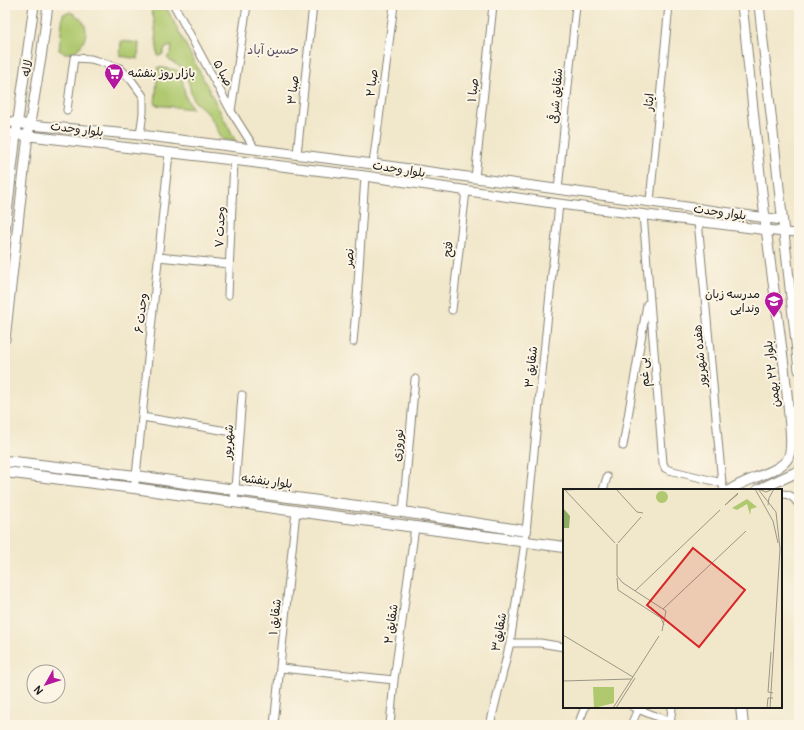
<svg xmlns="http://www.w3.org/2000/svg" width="804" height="730" font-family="Pangolin,'Playpen Sans Arabic',sans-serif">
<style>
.green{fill:#b0c96f;stroke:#667246}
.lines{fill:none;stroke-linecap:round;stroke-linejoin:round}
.minor-casing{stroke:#868274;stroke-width:9}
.tertiary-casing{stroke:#868274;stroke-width:11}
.secondary-casing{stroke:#868274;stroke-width:12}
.minor{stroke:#fff;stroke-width:7}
.tertiary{stroke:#fff;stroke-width:9}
.secondary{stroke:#fff;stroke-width:10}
.labels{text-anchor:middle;stroke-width:4;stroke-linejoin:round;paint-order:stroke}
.street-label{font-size:12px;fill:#1c1c1c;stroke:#fcf5e5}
.poi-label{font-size:12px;fill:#1c1c1c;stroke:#fcf5e5;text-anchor:start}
.neighbourhood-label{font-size:13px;fill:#575065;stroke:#fcf5e5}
.inset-road{fill:none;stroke:#9c9685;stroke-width:1}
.view{fill:#d62828;fill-opacity:0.15;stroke:#d62828;stroke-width:2}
.inset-edge{fill:none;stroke:#1c1c1c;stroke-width:2}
</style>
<rect width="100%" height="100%" fill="#fcf5e5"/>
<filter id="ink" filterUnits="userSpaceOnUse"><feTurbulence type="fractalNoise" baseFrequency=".025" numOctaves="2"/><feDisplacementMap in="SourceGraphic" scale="8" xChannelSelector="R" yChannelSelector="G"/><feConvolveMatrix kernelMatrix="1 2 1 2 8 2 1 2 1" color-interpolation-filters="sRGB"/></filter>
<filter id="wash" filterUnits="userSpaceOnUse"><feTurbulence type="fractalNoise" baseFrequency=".012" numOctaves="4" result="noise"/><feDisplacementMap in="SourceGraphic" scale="16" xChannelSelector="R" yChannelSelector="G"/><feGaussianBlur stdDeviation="0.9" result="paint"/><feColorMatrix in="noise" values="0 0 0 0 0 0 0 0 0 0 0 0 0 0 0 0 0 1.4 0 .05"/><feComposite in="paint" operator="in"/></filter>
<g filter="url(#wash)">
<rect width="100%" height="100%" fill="#f1e7cb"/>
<path class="green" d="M150,5H165L236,142L222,139L214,122L206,111L195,102L191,93L189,84L183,68L174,63L167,58L171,53L172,46L165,48L162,55L158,56L154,20Z
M71,12C76,15 82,19 85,25C89,38 79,55 64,53C62,52 61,51 59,50L63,14Z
M121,41L139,43L138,59L120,56Z
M158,67L177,70L182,79L186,98L193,109L155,105Z"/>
</g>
<g filter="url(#ink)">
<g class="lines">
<g class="minor-casing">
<path id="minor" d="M174,5L231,111L255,149
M67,110L74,58L91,59L120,68L132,81L143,96V113L140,135
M231,111L247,5
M297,154L313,5
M373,164L394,5
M475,178L493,5
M558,190L576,5
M650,201L669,5
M643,214L663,463L665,468L669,470L722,483
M698,221L722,483L724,490
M783,232L799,233
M158,257L229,264
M228,295L234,160
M452,310L466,191
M353,342L357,299L365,176
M142,417L239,433
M623,446L647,304
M134,488L136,476L169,153
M603,490L607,477
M781,494C790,493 795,498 799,505
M234,502L242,395
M403,512L415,379
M510,643H540L564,647
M281,668L394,680
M633,707L670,722
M274,725L296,511
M390,725L394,680L415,527
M490,725L510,643L525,542L559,204
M578,725L585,707
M631,725L639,707
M670,725L672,707"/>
</g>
<g class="tertiary-casing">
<path id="tertiary" d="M759,5L799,370
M5,121L30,125L140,135L373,164L782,220
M5,133L365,176L559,204L783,232
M5,230L16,134L34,5
M5,339L28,135L41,58L48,5
M730,490C744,479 781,472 788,458C793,449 790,427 789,416C784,350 772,284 765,218C757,152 751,87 744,22L742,5"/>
</g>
<g class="secondary-casing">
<path id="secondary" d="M5,461L136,476L235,490L403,512L526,531
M5,472L134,488L296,511L564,547
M758,490L799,471
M741,707L743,725"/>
</g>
<use href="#minor" class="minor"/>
<use href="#tertiary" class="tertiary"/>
<use href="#secondary" class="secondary"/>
</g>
</g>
<defs>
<g id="supermarket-pin" transform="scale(1)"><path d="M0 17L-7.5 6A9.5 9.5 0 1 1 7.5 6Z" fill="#b5179e" stroke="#fcf5e5"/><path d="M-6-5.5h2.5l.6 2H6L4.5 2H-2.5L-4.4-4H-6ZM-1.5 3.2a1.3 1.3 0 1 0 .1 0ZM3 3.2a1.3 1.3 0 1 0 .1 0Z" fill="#fff"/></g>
<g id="school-pin" transform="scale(1)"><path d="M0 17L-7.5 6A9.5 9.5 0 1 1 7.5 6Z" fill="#b5179e" stroke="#fcf5e5"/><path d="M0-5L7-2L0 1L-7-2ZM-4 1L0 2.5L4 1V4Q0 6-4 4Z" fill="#fff"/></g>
</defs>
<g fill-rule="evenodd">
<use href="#supermarket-pin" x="114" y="73"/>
<use href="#school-pin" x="774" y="301"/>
</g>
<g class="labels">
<g class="street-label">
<text transform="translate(27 68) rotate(-80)" y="4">لاله</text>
<text transform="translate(223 73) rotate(62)" y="4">صبا ۵</text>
<text transform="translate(372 83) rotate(-83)" y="4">صبا ۲</text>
<text transform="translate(293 90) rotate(-84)" y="4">صبا ۳</text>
<text transform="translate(473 90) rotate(-84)" y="4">صبا ۱</text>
<text transform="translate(556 96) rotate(-85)" y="4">شقایق شرقی</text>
<text transform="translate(649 102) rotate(-85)" y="4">ایثار</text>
<text transform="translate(77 129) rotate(7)" y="4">بلوار وحدت</text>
<text transform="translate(399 169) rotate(9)" y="4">بلوار وحدت</text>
<text transform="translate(720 212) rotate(8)" y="4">بلوار وحدت</text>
<text transform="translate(220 227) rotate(-87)" y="4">وحدت ۷</text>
<text transform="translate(448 249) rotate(-83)" y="4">فتح</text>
<text transform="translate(349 258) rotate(-86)" y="4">نصر</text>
<text transform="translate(141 313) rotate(-84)" y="4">وحدت ۶</text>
<text transform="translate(700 356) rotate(-95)" y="4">هفده شهریور</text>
<text transform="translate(531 367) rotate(-84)" y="4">شقایق ۳</text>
<text transform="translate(644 372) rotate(-95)" y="4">بی غم</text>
<text transform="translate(772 374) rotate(-97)" y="4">بلوار ۲۲ بهمن</text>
<text transform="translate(228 442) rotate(-86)" y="4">شهریور</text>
<text transform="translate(398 445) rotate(-85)" y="4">نوروزی</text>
<text transform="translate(267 481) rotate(7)" y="4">بلوار بنفشه</text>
<text transform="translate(275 617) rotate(-84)" y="4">شقایق ۱</text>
<text transform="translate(391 624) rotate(-82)" y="4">شقایق ۲</text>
<text transform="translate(499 632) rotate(-80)" y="4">شقایق۳</text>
</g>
<g class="poi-label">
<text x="128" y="77">بازار روز بنفشه</text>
<text x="760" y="298" text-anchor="end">مدرسه زبان<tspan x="760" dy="14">وندایی</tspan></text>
</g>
<g class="neighbourhood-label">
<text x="273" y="54">حسین آباد</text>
</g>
</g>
<g transform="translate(563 489)">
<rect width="219" height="219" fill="#f1e7cb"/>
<path d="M93 8a6 6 0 1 1 12 0a6 6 0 1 1-12 0ZM184,10L194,18L188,20L187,26L184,15L174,21L169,19ZM30,198H51V214L31,219Z" fill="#b0c96f"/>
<path d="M0,19L7,27L6,39H0Z" fill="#8cad62"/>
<path class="inset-road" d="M1,0L52,54M53,0L74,23L80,24M192,0L210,32L215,54M195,0L213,23L217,60L207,219M195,0L203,3L210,0M2,1L24,0M175,4L162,16L175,5M205,16L206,9L211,0M55,54L78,28M54,55V87L60,94L103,122L99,142M54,89L55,101L98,129L101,136M72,102L157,21M100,120L183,42M0,146L70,188M208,163L205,203L210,204M0,192L68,190M50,219L96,147M53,219L72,189M204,219L205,209H210"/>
<path class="view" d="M130,59L182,101L136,158L84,116Z"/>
<rect width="219" height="219" class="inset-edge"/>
</g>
<rect width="804" height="730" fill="none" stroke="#fcf5e5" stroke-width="20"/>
<g transform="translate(46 684) rotate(231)"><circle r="19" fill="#fcf5e5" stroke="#a29e95"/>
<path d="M0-3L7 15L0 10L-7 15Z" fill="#b5179e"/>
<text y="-6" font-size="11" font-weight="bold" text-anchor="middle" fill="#1c1c1c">N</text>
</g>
</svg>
